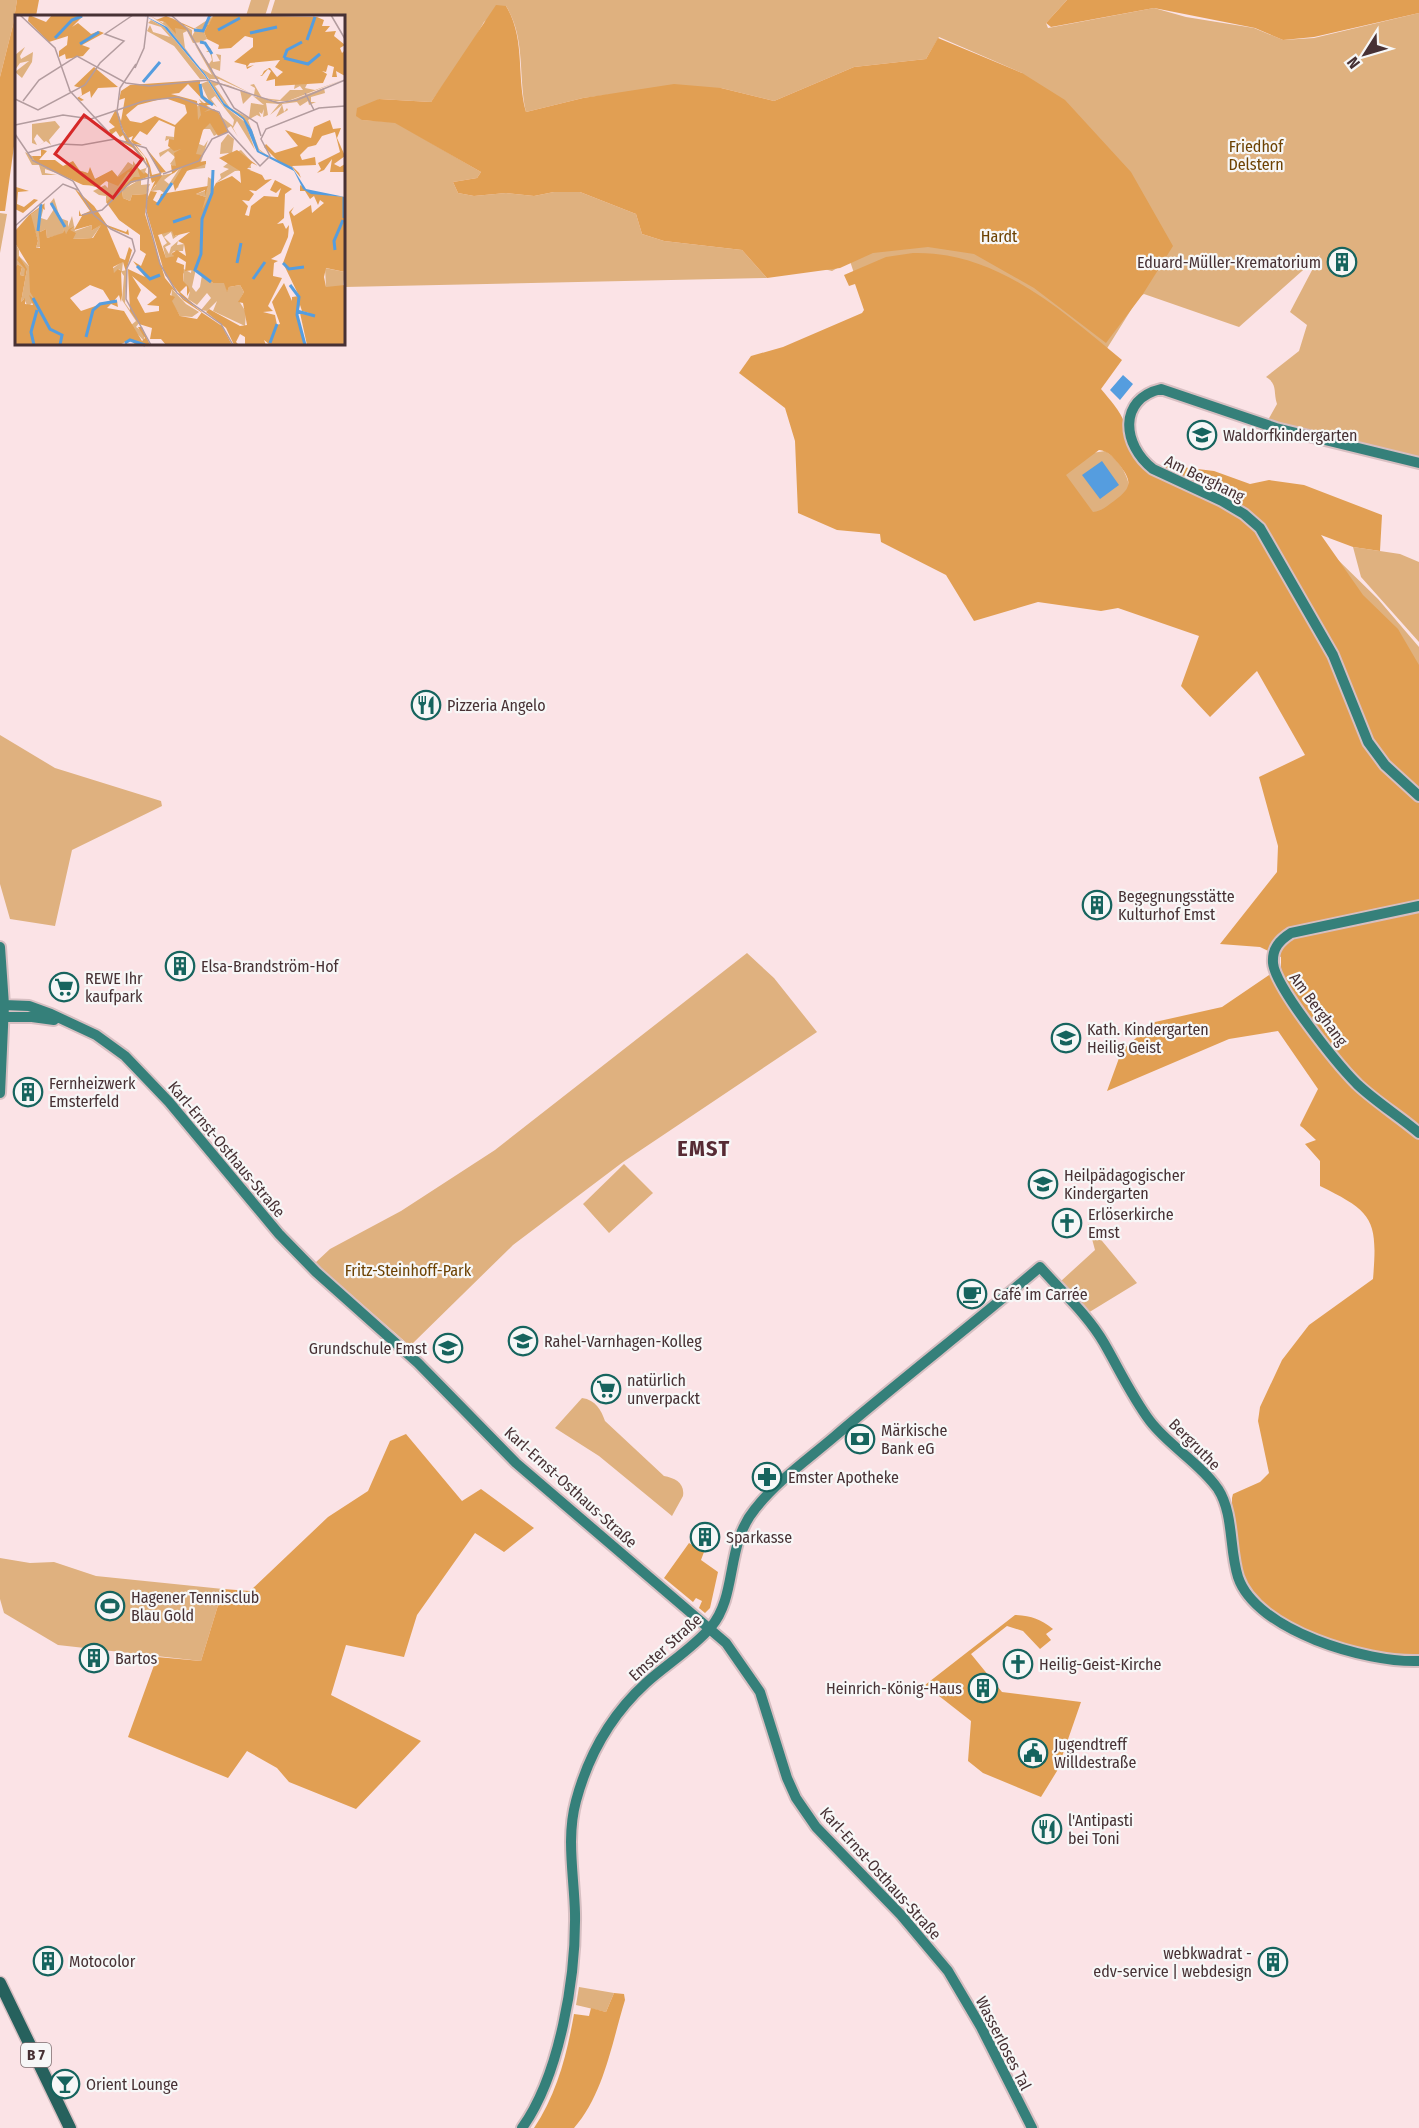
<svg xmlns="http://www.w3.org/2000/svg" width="1419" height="2128" font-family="'Fira Sans Condensed',sans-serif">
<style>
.green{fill:#dfb17f}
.forest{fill:#e19f53;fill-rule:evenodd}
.water{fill:#559ddf}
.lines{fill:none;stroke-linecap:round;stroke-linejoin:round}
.secondary-casing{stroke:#d7bfc2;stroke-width:14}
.primary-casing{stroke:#d7bfc2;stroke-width:15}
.secondary{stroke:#35807a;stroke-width:10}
.primary{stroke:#26615d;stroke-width:12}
.labels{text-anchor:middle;stroke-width:4.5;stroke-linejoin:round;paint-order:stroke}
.shield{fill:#f7f7f7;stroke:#7c6c6e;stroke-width:1.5}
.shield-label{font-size:15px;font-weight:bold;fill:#473134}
.park-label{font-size:16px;fill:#6d4203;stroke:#f7f7f7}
.poi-label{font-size:16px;fill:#473134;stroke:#f7f7f7;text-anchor:start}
.street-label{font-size:16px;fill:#473134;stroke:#f7f7f7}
.district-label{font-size:22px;font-weight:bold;letter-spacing:1.5px;fill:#572b34;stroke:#f7f7f7}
.inset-river{fill:none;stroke:#559ddf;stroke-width:3}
.inset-road{fill:none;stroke:#b39c9f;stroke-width:1.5}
.view{fill:#d62828;fill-opacity:0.15;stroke:#d62828;stroke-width:3}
.inset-edge{fill:none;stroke:#473134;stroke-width:3}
</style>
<rect width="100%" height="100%" fill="#fbe3e6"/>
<path class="green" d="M0,0H17L13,25L0,77Z
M251,0H270L265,16H246Z
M275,0H1067L1046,23L1048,28L1154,8L1186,17L1254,28L1283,40L1314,38L1419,13V459L1268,420L1277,404C1273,392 1278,384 1266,377L1299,351L1307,325L1290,312L1320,255L1239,327L1144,294L1139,297L1106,350L1097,389L1070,471L1092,453L1105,451C1116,457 1127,472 1129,486L1334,556L1378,599L1419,647V1376L1378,1251L1375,1226L1329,1141L1300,1126L1339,1085L1277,878L1311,758L1259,666L1204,635L884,532L798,442L780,351L867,313L850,261L832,271L820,268L780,107L1022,73L939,37L926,59L854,67L774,101L721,88L622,93L583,98L526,112C518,76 526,38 506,6L484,22L467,52L431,102L379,99L362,120L395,122L481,172L477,178L453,182L458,193L474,196L506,193L534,196L554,192H580L636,214L642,234L664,241L742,250L767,278L344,287V16H270Z
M0,213L7,214L0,253Z
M1353,547L1400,554L1419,562V642L1361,577Z
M0,735L55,768L161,801L162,806L72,850L55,926L10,919L0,884Z
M747,953L774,978L817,1032L623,1162L513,1245L410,1346L315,1263L330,1249L401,1211L495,1150Z
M624,1164L653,1193L609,1233L583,1204Z
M1088,1224L1137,1283L1083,1316L1059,1288L1061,1281L1095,1250Z
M582,1398C596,1400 601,1410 605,1421L664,1476C675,1478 685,1483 683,1496L672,1516L599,1456L555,1428Z
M0,1558L30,1563L54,1562L96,1576L223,1589L201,1661L58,1645L4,1613L0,1599Z
M579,1987L614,1993L606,2012L576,2005Z"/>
<path class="forest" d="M17,0H39L36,16H16V132L5,211H0V77L13,25Z
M1067,0H1419V13L1314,37L1283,40L1255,28L1154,8L1051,27L1046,23Z
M496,5L506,6C526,39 516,76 526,112L583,98L674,84L721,88L774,101L854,67L926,59L938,38L1022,73L1065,100L1131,172L1173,246L1143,294L1106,343L1034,288L974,254L928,247L873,253L840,268L767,278L742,250L664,241L642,234L636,214L580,192H554L534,196L506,193L474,196L458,193L453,182L477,178L481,172L395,123L362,120L356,116L357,108L379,99L431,102Z
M913,253C997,251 1061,310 1122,360L1101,389C1110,400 1120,410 1125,424C1127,430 1125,437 1127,443C1132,459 1146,467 1159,476L1165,465L1214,471L1250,484L1269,480L1304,485L1382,515L1380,551L1353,547L1321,535L1363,595L1398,629L1419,665V1656C1402,1656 1385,1657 1369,1654C1345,1649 1269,1618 1254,1599C1234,1572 1232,1530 1232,1498L1233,1494L1260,1482L1269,1473L1258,1421L1260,1407L1282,1360L1309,1325L1373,1279C1378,1219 1373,1212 1320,1186V1161L1305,1144L1316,1140L1300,1125L1318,1089L1278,1031L1229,1039L1107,1091L1122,1050L1155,1022L1222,1007L1281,967V957L1260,947L1220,944L1277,872L1278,846L1259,777L1305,755L1257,671L1210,717L1181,686L1199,636L1118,608L1101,611L1038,602L974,621L946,575L881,542L880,534L837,530L798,513L795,441L785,408L739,373L751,356L783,347L862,313L864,310L855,284L849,286L844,275L886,257ZM1099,450C1108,451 1112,456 1118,463C1132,481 1133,487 1114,501C1107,506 1102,511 1093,512L1066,475Z
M406,1434L462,1501L481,1489L534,1528L504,1552L475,1533L417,1615L404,1657L346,1645L331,1695L421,1741L356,1809L289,1782L277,1768L247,1751L228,1778L128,1737L157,1657L201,1661L223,1589L250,1591L328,1517L368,1491L390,1441Z
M689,1543L704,1552L701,1560L718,1572L710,1608L705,1613L699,1608L702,1601L696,1598L693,1602L664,1578Z
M1015,1615C1032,1616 1040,1619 1053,1629L1046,1634L1051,1640L1040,1649L1023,1631L1007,1626L971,1654L1002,1692L1081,1702L1057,1771L1041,1797L983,1773L968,1761L971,1721L925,1685Z
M614,1993L624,1994L625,2000C612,2042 604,2094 574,2128H534C557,2094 567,2054 574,2014L589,2016L591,2008L606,2012Z"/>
<path class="water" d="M1123,375L1133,384L1120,400L1110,390Z
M1102,461L1119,485L1100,499L1082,475Z"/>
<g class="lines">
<g class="secondary-casing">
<path id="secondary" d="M1419,463L1276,428L1161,389C1118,399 1122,445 1153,469L1222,501L1244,514L1260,528L1333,655L1368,742L1385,765L1419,796
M1419,906L1291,933C1280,940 1272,948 1273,963C1275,987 1338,1065 1357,1084C1376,1102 1399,1116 1419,1133
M0,947L4,1005L0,1093
M4,1005L29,1006L51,1014L96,1035L125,1056L169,1102L279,1234L316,1272L418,1363L516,1463L726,1643L760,1692L787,1778L796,1798L816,1827L901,1915L948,1971L981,2027L1032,2128
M4,1017H32L54,1020
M522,2128C560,2075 576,1977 575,1913C574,1875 566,1838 576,1801C588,1756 611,1715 646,1683C667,1664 692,1649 711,1627C738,1595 725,1545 755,1509C777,1481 807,1460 834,1437C902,1379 972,1325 1040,1267C1061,1291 1088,1315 1104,1343C1119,1369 1132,1397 1150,1421C1169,1446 1200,1463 1218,1489C1234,1514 1229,1549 1238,1577C1256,1631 1367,1663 1419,1661"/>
</g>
<g class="primary-casing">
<path id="primary" d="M0,1983L70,2128"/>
</g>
<use href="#secondary" class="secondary"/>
<use href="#primary" class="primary"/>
</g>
<defs>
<g id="building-ring" transform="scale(1.5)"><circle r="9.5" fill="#f7f7f7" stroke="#16645e" stroke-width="1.5"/><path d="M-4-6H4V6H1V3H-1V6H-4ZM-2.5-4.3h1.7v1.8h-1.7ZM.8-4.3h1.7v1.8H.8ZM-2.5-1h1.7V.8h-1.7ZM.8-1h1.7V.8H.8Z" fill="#16645e"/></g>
<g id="school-ring" transform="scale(1.5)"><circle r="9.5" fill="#f7f7f7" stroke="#16645e" stroke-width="1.5"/><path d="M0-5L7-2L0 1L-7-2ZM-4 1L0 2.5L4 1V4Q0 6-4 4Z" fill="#16645e"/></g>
<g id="restaurant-ring" transform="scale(1.5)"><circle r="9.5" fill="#f7f7f7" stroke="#16645e" stroke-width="1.5"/><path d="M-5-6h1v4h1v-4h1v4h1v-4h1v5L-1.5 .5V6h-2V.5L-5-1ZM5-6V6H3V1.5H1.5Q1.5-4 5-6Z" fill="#16645e"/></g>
<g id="supermarket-ring" transform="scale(1.5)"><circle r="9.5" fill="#f7f7f7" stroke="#16645e" stroke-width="1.5"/><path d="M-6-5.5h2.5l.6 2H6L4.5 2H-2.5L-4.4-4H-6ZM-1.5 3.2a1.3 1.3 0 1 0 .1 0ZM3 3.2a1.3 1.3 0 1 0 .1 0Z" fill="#16645e"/></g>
<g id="church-ring" transform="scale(1.5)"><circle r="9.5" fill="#f7f7f7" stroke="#16645e" stroke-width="1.5"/><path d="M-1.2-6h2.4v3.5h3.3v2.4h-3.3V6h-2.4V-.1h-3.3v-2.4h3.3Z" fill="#16645e"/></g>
<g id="cafe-ring" transform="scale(1.5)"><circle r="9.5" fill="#f7f7f7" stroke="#16645e" stroke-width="1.5"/><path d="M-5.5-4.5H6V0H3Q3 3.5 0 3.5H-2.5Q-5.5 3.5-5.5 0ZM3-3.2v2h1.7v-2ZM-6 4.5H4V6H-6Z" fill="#16645e"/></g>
<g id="bank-ring" transform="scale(1.5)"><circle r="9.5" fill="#f7f7f7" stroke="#16645e" stroke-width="1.5"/><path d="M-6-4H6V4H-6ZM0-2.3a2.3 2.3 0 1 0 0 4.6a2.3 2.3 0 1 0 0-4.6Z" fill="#16645e"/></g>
<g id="pharmacy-ring" transform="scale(1.5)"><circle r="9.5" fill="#f7f7f7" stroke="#16645e" stroke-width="1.5"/><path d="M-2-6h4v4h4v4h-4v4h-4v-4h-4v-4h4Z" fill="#16645e"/></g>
<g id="stadium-ring" transform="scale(1.5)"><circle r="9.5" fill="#f7f7f7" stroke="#16645e" stroke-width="1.5"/><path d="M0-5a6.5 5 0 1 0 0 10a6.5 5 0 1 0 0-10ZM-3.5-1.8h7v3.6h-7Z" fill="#16645e"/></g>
<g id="civic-ring" transform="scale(1.5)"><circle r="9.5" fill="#f7f7f7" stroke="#16645e" stroke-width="1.5"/><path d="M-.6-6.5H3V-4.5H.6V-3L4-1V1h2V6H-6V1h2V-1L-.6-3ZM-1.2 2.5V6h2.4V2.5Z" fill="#16645e"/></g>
<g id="bar-ring" transform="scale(1.5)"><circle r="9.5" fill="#f7f7f7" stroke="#16645e" stroke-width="1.5"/><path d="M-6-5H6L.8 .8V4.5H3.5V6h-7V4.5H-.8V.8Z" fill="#16645e"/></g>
</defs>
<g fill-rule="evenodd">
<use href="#building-ring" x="1342" y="262"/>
<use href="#school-ring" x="1202" y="435"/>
<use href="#restaurant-ring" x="426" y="705"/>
<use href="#building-ring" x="1097" y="905"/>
<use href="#building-ring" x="180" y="966"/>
<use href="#supermarket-ring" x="64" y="987"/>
<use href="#school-ring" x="1066" y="1038"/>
<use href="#building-ring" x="28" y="1092"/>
<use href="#school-ring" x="1043" y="1184"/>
<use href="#church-ring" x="1067" y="1223"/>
<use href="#cafe-ring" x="972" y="1294"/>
<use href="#school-ring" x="523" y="1341"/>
<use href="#school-ring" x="448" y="1348"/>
<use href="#supermarket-ring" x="606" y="1389"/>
<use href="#bank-ring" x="860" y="1439"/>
<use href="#pharmacy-ring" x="767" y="1477"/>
<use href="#building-ring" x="705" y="1537"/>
<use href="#stadium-ring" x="110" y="1606"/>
<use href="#building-ring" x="94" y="1658"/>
<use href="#church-ring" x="1018" y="1664"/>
<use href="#building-ring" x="983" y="1688"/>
<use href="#civic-ring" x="1033" y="1753"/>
<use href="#restaurant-ring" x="1047" y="1829"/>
<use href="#building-ring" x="48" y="1961"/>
<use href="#building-ring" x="1273" y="1962"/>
<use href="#bar-ring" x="65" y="2084"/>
</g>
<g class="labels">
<rect class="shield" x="21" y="2043" width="30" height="24" rx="4.5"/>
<g class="shield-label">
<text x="36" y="2060">B 7</text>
</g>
<g class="park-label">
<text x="1256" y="152">Friedhof<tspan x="1256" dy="18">Delstern</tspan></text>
<text x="999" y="242">Hardt</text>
<text x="408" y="1276">Fritz-Steinhoff-Park</text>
</g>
<g class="poi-label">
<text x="1321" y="268" text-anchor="end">Eduard-Müller-Krematorium</text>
<text x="1223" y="441">Waldorfkindergarten</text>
<text x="447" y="711">Pizzeria Angelo</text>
<text x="1118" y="902">Begegnungsstätte<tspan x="1118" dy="18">Kulturhof Emst</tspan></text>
<text x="201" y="972">Elsa-Brandström-Hof</text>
<text x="85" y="984">REWE Ihr<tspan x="85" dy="18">kaufpark</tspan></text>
<text x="1087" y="1035">Kath. Kindergarten<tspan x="1087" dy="18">Heilig Geist</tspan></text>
<text x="49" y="1089">Fernheizwerk<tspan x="49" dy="18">Emsterfeld</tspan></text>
<text x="1064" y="1181">Heilpädagogischer<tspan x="1064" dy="18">Kindergarten</tspan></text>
<text x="1088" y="1220">Erlöserkirche<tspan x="1088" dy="18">Emst</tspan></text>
<text x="993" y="1300">Café im Carrée</text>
<text x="544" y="1347">Rahel-Varnhagen-Kolleg</text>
<text x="427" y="1354" text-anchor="end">Grundschule Emst</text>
<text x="627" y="1386">natürlich<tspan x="627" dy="18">unverpackt</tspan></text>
<text x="881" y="1436">Märkische<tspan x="881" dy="18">Bank eG</tspan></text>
<text x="788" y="1483">Emster Apotheke</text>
<text x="726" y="1543">Sparkasse</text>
<text x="131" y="1603">Hagener Tennisclub<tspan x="131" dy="18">Blau Gold</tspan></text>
<text x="115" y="1664">Bartos</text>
<text x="1039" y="1670">Heilig-Geist-Kirche</text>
<text x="962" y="1694" text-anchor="end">Heinrich-König-Haus</text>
<text x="1054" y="1750">Jugendtreff<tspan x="1054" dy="18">Willdestraße</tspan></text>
<text x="1068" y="1826">l'Antipasti<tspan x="1068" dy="18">bei Toni</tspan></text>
<text x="1252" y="1959" text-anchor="end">webkwadrat -<tspan x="1252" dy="18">edv-service | webdesign</tspan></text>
<text x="69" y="1967">Motocolor</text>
<text x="86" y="2090">Orient Lounge</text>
</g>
<g class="street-label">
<text transform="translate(1205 478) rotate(26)" y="6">Am Berghang</text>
<text transform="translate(1319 1009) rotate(54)" y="6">Am Berghang</text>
<text transform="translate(227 1149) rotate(50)" y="6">Karl-Ernst-Osthaus-Straße</text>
<text transform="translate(1195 1444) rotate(45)" y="6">Bergruthe</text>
<text transform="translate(571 1487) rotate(42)" y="6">Karl-Ernst-Osthaus-Straße</text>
<text transform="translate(665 1647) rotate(-42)" y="6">Emster Straße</text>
<text transform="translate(881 1873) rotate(48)" y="6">Karl-Ernst-Osthaus-Straße</text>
<text transform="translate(1004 2043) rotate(63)" y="6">Wasserloses Tal</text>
</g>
<g class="district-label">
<text x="704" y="1156">EMST</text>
</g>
</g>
<g transform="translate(15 15)">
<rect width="330" height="330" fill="#fbe3e6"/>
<path d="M134,0L148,8L151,2L157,3L177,15V21L180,16H188L180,13L200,0L189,17L192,24L188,26L196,34L198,47L205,46L201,39L206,40L205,56L197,53L198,59L239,80L240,73L235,70L239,69L247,83L265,85L275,75H288L285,71L279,74L280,69H292L290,73L300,75L330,64L273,86H256L244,82L204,64H194L152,12ZM172,16L178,28L188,27L194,35L191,37H195L197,45L194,49L179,28L197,60L184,52L170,33L168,18ZM136,5L149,12L192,64H185L159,31L132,16L135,10L138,17L155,22L146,12L133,8ZM10,32L5,41L6,44L18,37L17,47L7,63L0,57L14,46L5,48L0,55V40ZM193,66L208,90L230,107L240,135L222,106L218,113L223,122L216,111L199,121L195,114H187L184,129L189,131L193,125L186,147L191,146L190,153L172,155L165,163L163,173L157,168L146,182L149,178L145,175L136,176L141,170L139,162L158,158L149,165L154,169L164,154L155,149L160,142L153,136L145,142L144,138L159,131L154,124L150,126L151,121L159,122L160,112L186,88L184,84L218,111L219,105L200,81L196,84L202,92L194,86L186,69ZM194,66L213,70L237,80L228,89L225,75L205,69L200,71L215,93L234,103L236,88L249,90L238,81L269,88L309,73L310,78L296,82V87H301L294,90L293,86L285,91L282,87L267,89L269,97L272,93L273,95L261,102L267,90L255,100L264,89L251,88L253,100L248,102L249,94L247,99L244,97L246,102L242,100L233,105L244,134L254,142L242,134L233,109L209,88ZM40,106L45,112L34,125L36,130L31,126L23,131L29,127L22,119L19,124L22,130L17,128V109ZM213,119L219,124L217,139L226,135L235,145L236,153H231L236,155L220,156L201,168L206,163L205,159L214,154L208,152L213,148L211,141L214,138L205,139L206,128ZM10,137L22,144L70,157L80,164L97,156L102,162L113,147L118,150V146L125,155L131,153L129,160L125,156V162L91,187V181L84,180L78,176L90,170L93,173V165L80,172L30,154V158L42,160H27L24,150H17ZM193,162L198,165V176L177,272L181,277L185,272L187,260L198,268H210L212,276L214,272L225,270L229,277L224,286L231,297L230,311L198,296L202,286L192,296L186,295L196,283L192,278L182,290L173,284L175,276L168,267L169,258L166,260L167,253L176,258L185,196L191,182L181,179L192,175ZM126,164V170L135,169L131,179L117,180L115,186L108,183L107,175ZM39,183L45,203L53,206V212L57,201L60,216L77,210L76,216L87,209L77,223L57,224V218L50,219L49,214L48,219L32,223L31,214L25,217L24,209L25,232L21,233L23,226L15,201L30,188L26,203L32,205L39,194L35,188ZM158,215L160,221L165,219L158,224L156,217L149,222L156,229L150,232L154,239L156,232L163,226L162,230L169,229L168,236H159L156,239L160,241L151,244L148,231L152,228L146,218ZM1,230L4,235V241L15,252L20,285L13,292L9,284L6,287L12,254L9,261L5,260L7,252L2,249L0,254ZM108,246L107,256L112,255L110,288L124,308L121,312L129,317V326L115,311L121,306L107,285L109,261L104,254L99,259L97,254ZM310,253L330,257L328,272H311ZM157,274L171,289L184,297L177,302L165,301L156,286Z" fill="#dfb17f" fill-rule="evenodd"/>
<path d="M14,0L31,7L37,0L68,1L57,12L63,8L76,19L84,16L89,18L67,30L75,33L68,41L51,44L50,39L44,42V36L52,30L53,21L34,27L13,6ZM199,0L302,2L309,5L307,11H315L310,17L321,16L319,21L330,30L325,33L327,38L330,35V61L321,56L322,62H317L319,52L313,50L311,57L307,56L312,59L308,68L260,71V64L251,66L256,56L253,54L247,61L245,60H247L249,56L254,53H255L262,62L268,57L260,52L265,45L235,48L232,52L239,50L232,54L231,50L219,47L238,32V23L230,21L216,33L203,34L204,30L192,24L189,17ZM151,1L185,16L195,8L188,16H182L169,10L172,15L160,13L161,19L150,7L141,5ZM79,52L103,72L83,73L76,83L75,76L64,82L69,85L66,86L62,83L67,80L66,73L59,71ZM185,65V77L198,90H191L194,94L189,97L199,94L204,98L213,117L203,121L195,108L188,115L181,139L187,140L185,147L191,146V149L172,156L160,176L158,168L168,151L159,158L150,162L157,158L156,150L161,151L159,138L166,134L159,136L153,131L154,124L159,125L160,112L144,105L132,120L125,116L118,125L127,130L120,129L132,144L135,151L137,160L145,158L131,133L151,157L145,158L147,161L136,176L142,177L138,185L143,188L146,179L193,171L190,181V175L181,179L191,182L187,195L201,168L217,161L226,168L225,156L204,143L222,135L243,151L237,148L232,154L247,160L250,165L257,164L241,176L234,175L239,179L234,186L227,185L233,191L230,200L234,201L236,191L249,181L263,182L266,173L261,178L255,175L260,165L277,174L270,179L269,203L262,209L268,208L271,214L274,210L273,222L266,238L256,244L263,246L259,248L258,261L267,263L253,291L258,296L248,297L260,300L262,310L265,309L257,287L269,268L277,286V282L284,281L268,248L279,218L274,197L279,192L276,197L279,201L296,190L297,198L309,188L305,185L303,190L299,181L295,184L290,176H285V170L296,178L330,182V257L311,253L309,262L311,272L330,270V330H292L285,298H294L287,296L285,290L282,300L290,330H255L249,325L251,330H230V322L225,319L221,327L224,330H219L211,313L191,297L194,294L225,311L232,310L228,288L223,287L229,277L225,270L214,272L212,277L209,268H198L180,255L170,256L171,247L163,242L161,247L169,250L168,266L173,271L175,276L172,281V270L165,277L183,293L168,283L150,260L132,198V184L140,166L137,168L130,142L116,126L118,121L113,123L108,115L104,104L102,94L106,106L110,83L104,85L106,76L115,70ZM173,69L191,88H184L186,100L183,105L182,86L156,79L164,78ZM150,83L170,90L172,98L160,110L140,101L126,108L115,106L111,100L123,90ZM157,216L159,221L175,217L163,226L169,229L171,241L162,235L156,239L159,241L151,243L143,220ZM101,94L107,115L129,143L132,151L130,157L135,161L112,170L107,175L108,183L115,186L117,180L131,179L134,172L130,199L123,204L130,199L150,263L168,285L207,311L217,330H151L146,324H135L137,313L124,309L115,296L113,254L130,262L118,246L126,251L131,239L125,235V220L104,205L91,187L119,162H125L122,152L129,159L132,150L118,133L107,127L111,126L108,120L105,122L101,116L96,120L94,115L100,112L94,107ZM117,261L142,282L132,290L144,291V296L130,298L122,283L126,275ZM157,274L187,297L182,304L165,301L157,286L160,282L155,280ZM315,105L318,114L326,113L322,123L330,141L319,149L325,152L330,149V157H315L317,144L309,155L302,158L306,154L303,148L325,137L320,117L307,121L301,130L293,132L285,140L287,145L300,142L301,150L277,151L284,158L286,163L277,152L265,148L255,142L264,147L249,132L251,129L260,138L283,131L270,115L296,123L299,112ZM26,134L32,136L24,145H40L48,151L58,146L65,156L73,158L75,152L80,164L97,155L103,162L117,152V158L113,157L103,171L91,166L85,171L68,170L21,148L17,141H26ZM1,172L14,176L3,177L2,189L9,192L19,184L23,185L8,198L0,194ZM59,173L79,191L92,210L111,217L113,214L114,220L92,212L105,243L110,245L114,232L117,235L111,257L108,247L98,252L99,258L103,254L106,256L107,280L106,287L104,280L98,287L102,286L103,292L96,289L92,293L109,296L127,326L130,323L123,312H127L135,330H121L115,325L104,330H0V254L2,249L7,252L5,260L9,261L10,254L2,245L4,241L12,254L6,287L10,283V289L18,290L14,280L20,285L15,277L14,251L0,228V216L14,200L29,189L30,195L26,192L16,200L23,226L21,233H25L23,208L25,217L31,214L32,223L48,218L49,214L51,219L54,214L60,211L55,215L61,218L58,224L78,223L86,210L76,216L77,210L59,215L67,201H64V195L66,200L75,196ZM75,270L88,275L95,286L66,296L55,283Z" fill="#e19f53" fill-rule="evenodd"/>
<path d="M128,0L152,12L190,59L209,88L229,103L237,115L244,136L277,152L291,174L330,182L296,179L288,174L279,156L242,137L228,104L209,91L190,61L149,12Z" fill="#559ddf"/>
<path class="inset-river" d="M179,15L188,16L195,0M203,15L225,3M235,18L262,12M40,23L57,5L67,1M292,25L300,2M185,27L190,28L197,39M65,29L84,17M269,43L293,49L305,39M269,43L272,35L287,27M128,67L145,47M185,69L187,82L198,90M36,188L50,212M142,190L157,168M329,203V182M158,207L176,201M23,216L26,189M320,235L319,226L328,205M222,248L226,228M268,248L274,254L289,252M122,251L135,264L145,260M238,264L250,247M196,267L180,255L186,239L187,204L197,178L198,155M275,270L284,282L282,300L290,330M18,283L35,314L47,320L45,330M282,296L300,301M71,322L78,295L85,289L102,286M110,328L115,325L130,330M255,328L262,309M19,330L16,317L22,295"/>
<path class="inset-road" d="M5,0L40,33L55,76M156,0L172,14L219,93L242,108L246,121M316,0L330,24M121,49L105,73L102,97L108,117L134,153L131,197L145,249L162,278L206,309L218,330M120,53L129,33L133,0M54,75L100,124L131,133L146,159M290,78L299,95M0,84L23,95L70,70L85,48L109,26L90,19L118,0M8,86L24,65L62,41L111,68L134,71L194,65L263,88L282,85L330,65M0,110L48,100L76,104L129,86L163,82L204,97L213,116L245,151L255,141L246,124L251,114L304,93L330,91M0,119L17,144M12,138L45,129L67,130L100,124M17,145L58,166L79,200L96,214L117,224L120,236L112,253L111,284L136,330M148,159L184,146L197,124L213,117M67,200L87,195L116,167L146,160M0,211L48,169L63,175"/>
<path class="view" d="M69,100L127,144L98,183L40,139Z"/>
<rect width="330" height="330" class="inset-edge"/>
</g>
<g transform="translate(1365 54) rotate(233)" stroke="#f7f7f7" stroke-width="4.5" paint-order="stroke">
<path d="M0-4.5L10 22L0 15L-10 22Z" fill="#473134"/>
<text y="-9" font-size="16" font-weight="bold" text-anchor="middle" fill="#473134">N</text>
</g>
</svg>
